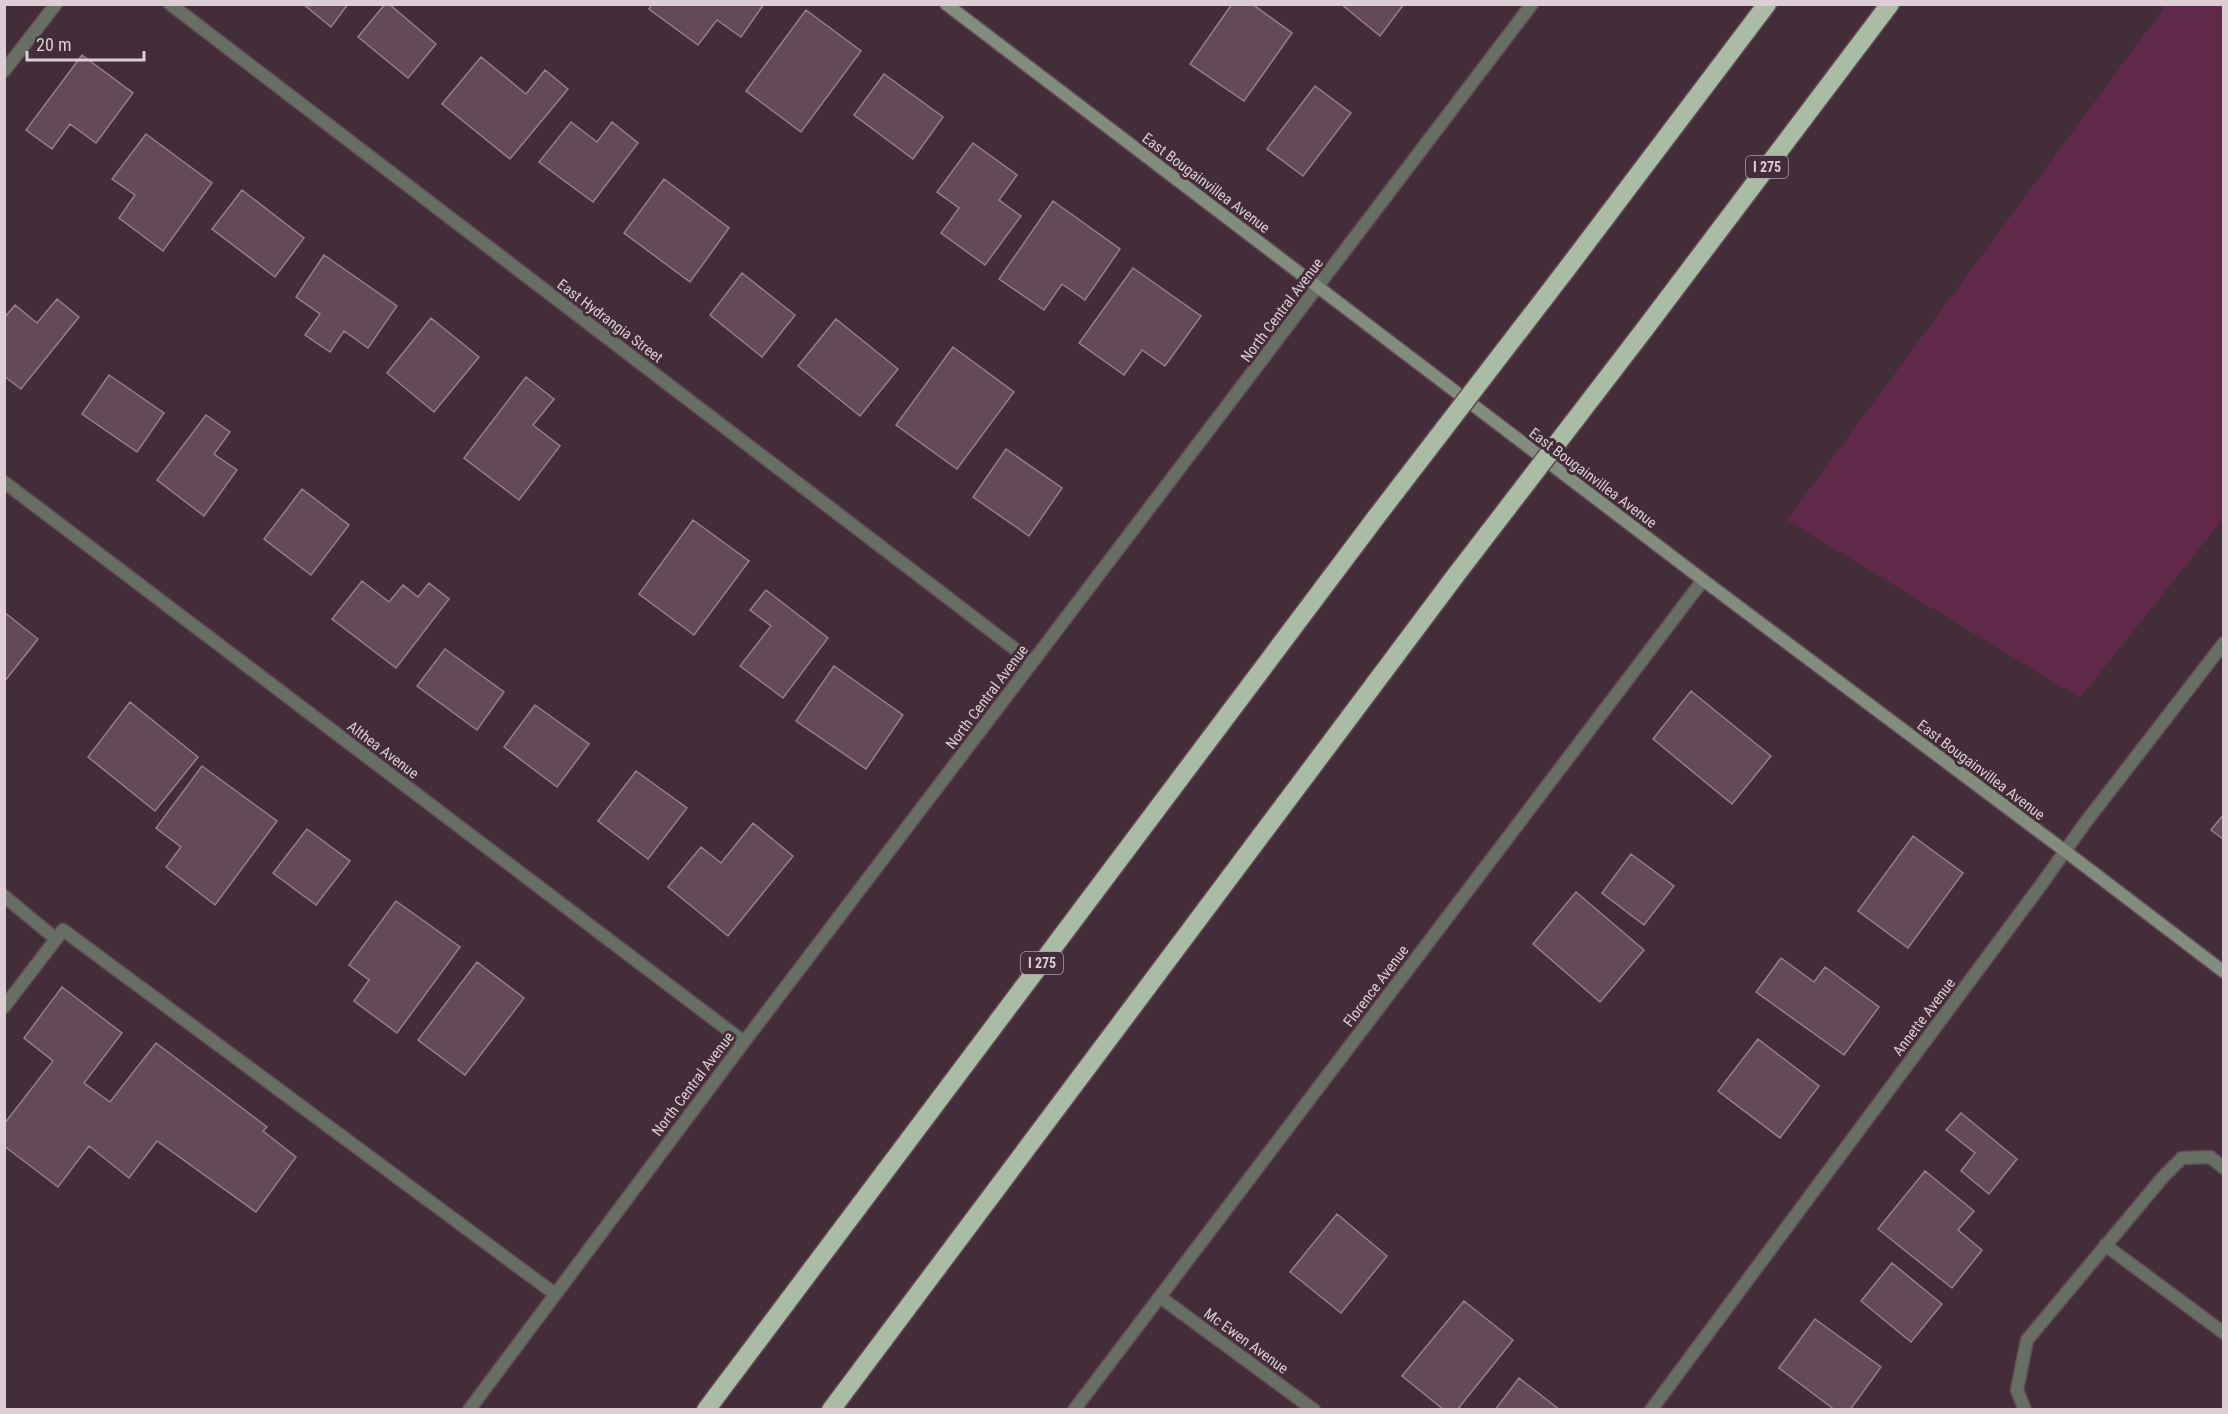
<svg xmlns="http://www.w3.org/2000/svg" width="2228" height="1414" font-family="'Roboto Condensed',sans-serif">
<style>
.green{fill:#612949}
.building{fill:#634a56;stroke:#997e8b;stroke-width:1.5}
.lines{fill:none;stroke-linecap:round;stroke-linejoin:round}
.lane-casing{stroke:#5f4a54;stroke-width:15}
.street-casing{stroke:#5f4a54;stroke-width:15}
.secondary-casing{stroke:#5f4a54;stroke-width:15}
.highway-casing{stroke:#5f4a54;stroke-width:21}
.lane{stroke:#676e64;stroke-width:12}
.street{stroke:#676e64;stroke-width:12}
.secondary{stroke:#828d7e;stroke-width:12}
.highway{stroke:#abbca4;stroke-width:18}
.highway-bridge-casing{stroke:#5f4a54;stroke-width:21;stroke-linecap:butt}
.highway-bridge{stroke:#abbca4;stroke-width:18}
.labels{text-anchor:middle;stroke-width:6;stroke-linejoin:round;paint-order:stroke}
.shield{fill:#432d38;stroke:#af9ea6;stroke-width:1.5}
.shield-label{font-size:14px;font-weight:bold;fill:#ddced5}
.street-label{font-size:15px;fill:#ddced5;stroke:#432d38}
</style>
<rect width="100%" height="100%" fill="#432d38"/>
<path class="green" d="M2166,5H2223V519L2080,698L1787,520Z"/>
<path class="building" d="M303,4H348L331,27Z
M385,4H389L436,44L408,78L358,37Z
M652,4H764L741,37L717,20L698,45L649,9Z
M1232,4H1252L1292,33L1244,101L1190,64Z
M1341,4H1404L1380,36Z
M806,10L861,51L801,132L746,91Z
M82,55L133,93L96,143L70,124L52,149L26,130Z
M481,57L526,94L545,70L568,89L510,159L442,104Z
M884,74L943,117L913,159L854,115Z
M1315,86L1351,113L1303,176L1267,149Z
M571,122L597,142L612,122L638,143L593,202L539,162Z
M146,134L212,183L163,251L119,218L135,195L112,179Z
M973,143L1017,175L999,200L1021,216L985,265L941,233L959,208L937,192Z
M664,179L729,228L690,282L624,233Z
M242,190L304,238L275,277L212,229Z
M1053,201L1120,249L1085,300L1062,284L1044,310L999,279Z
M324,255L397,306L368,348L344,331L330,352L305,335L320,314L296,297Z
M1133,268L1201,316L1165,366L1142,350L1124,375L1079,343Z
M742,273L795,315L762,357L710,315Z
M57,299L79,317L21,389L4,376V318L15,305L37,323Z
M431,318L479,357L434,412L387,373Z
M836,319L898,369L860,416L798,366Z
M953,347L1014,392L957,469L896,425Z
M109,375L164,413L137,452L82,414Z
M526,377L554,399L533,425L560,446L519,500L464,458Z
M206,415L230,432L214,454L237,470L204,516L157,480Z
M1006,449L1062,488L1029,536L973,497Z
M302,489L349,525L311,575L264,539Z
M693,520L749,561L694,635L639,594Z
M362,581L389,602L403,585L418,597L429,583L449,599L396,668L332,619Z
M766,590L828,638L783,698L740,666L771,626L750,610Z
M4,612L38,639L4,682Z
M445,649L504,692L477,730L417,686Z
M834,666L903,715L866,769L796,721Z
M1691,691L1771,756L1732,804L1653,739Z
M130,702L198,757L155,811L88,757Z
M535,705L589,744L557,787L504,747Z
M202,766L277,821L215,905L166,867L181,847L156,828Z
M636,771L687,808L648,859L598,821Z
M2224,814V840L2211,830Z
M753,823L793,856L728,936L668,887L701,847L721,863Z
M307,829L350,861L316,905L273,873Z
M1913,836L1963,873L1908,948L1858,911Z
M1631,854L1674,886L1644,925L1602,893Z
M1576,892L1644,950L1600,1002L1533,944Z
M396,901L460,947L397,1033L354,1001L369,980L349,965Z
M1781,958L1814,982L1825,967L1879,1007L1844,1055L1756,992Z
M477,962L524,998L465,1075L418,1040Z
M62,987L122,1033L84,1083L110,1102L156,1043L267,1127L263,1131L296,1157L256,1212L157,1141L129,1178L89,1146L58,1187L4,1146V1124L53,1061L24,1038Z
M1758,1039L1819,1086L1780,1138L1718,1091Z
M1961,1113L2017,1159L1989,1194L1961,1171L1975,1153L1946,1130Z
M1925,1171L1974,1211L1958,1230L1982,1250L1952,1288L1878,1229Z
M1337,1214L1387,1256L1341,1313L1290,1272Z
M1892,1263L1942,1304L1911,1342L1861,1301Z
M1464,1301L1513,1340L1457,1410H1444L1402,1376Z
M1815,1319L1881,1367L1850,1410H1835L1779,1368Z
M1519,1378L1560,1410H1495Z"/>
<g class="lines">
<g class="lane-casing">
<path id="lane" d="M4,896L56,939
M4,1007L63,930L555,1294
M2105,1245L2224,1333
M2025,1410L2017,1390L2027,1340L2163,1177L2182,1158L2210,1157L2224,1168"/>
</g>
<g class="street-casing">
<path id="street" d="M170,4L1032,662
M4,71L56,4
M4,482L744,1042
M1160,1297L1314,1410
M469,1410L744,1042L1532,4
M1074,1410L1703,580
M1651,1410L2041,885L2085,823L2224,643"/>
</g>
<g class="secondary-casing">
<path id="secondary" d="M946,4L1703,580L2065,851L2224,972"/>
</g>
<g class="highway-casing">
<path id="highway" d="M1566,270L1767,4
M1644,330L1890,4
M706,1410L1377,516
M831,1410L1456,575"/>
</g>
<use href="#lane" class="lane"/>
<use href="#street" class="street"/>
<use href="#secondary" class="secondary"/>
<use href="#highway" class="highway"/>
<g class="highway-bridge-casing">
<path id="highway-bridge" d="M1377,516L1566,270
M1456,575L1644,330"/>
</g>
<use href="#highway-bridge" class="highway-bridge"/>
</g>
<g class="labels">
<g class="shield">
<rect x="1746" y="156" width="42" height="22" rx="4.5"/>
<rect x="1021" y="952" width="42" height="22" rx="4.5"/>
</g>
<g class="shield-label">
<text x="1767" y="172">I 275</text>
<text x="1042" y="968">I 275</text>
</g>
<g class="street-label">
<text transform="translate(1206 183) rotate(37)" y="5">East Bougainvillea Avenue</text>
<text transform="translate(1282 310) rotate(-53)" y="5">North Central Avenue</text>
<text transform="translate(610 321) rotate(37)" y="5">East Hydrangia Street</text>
<text transform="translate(1593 478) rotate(37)" y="5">East Bougainvillea Avenue</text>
<text transform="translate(987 697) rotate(-53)" y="5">North Central Avenue</text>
<text transform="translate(383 750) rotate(37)" y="5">Althea Avenue</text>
<text transform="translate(1981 770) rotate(37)" y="5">East Bougainvillea Avenue</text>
<text transform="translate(1376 986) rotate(-53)" y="5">Florence Avenue</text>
<text transform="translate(1924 1017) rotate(-53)" y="5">Annette Avenue</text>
<text transform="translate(693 1084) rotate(-53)" y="5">North Central Avenue</text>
<text transform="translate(1246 1341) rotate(36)" y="5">Mc Ewen Avenue</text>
</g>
</g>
<rect width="2228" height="1414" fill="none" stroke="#ddced5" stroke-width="12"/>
<path d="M27 51v9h117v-9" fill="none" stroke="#ddced5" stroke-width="3"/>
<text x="36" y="51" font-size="18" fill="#ddced5" stroke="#432d38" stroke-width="4.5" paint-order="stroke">20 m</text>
</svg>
